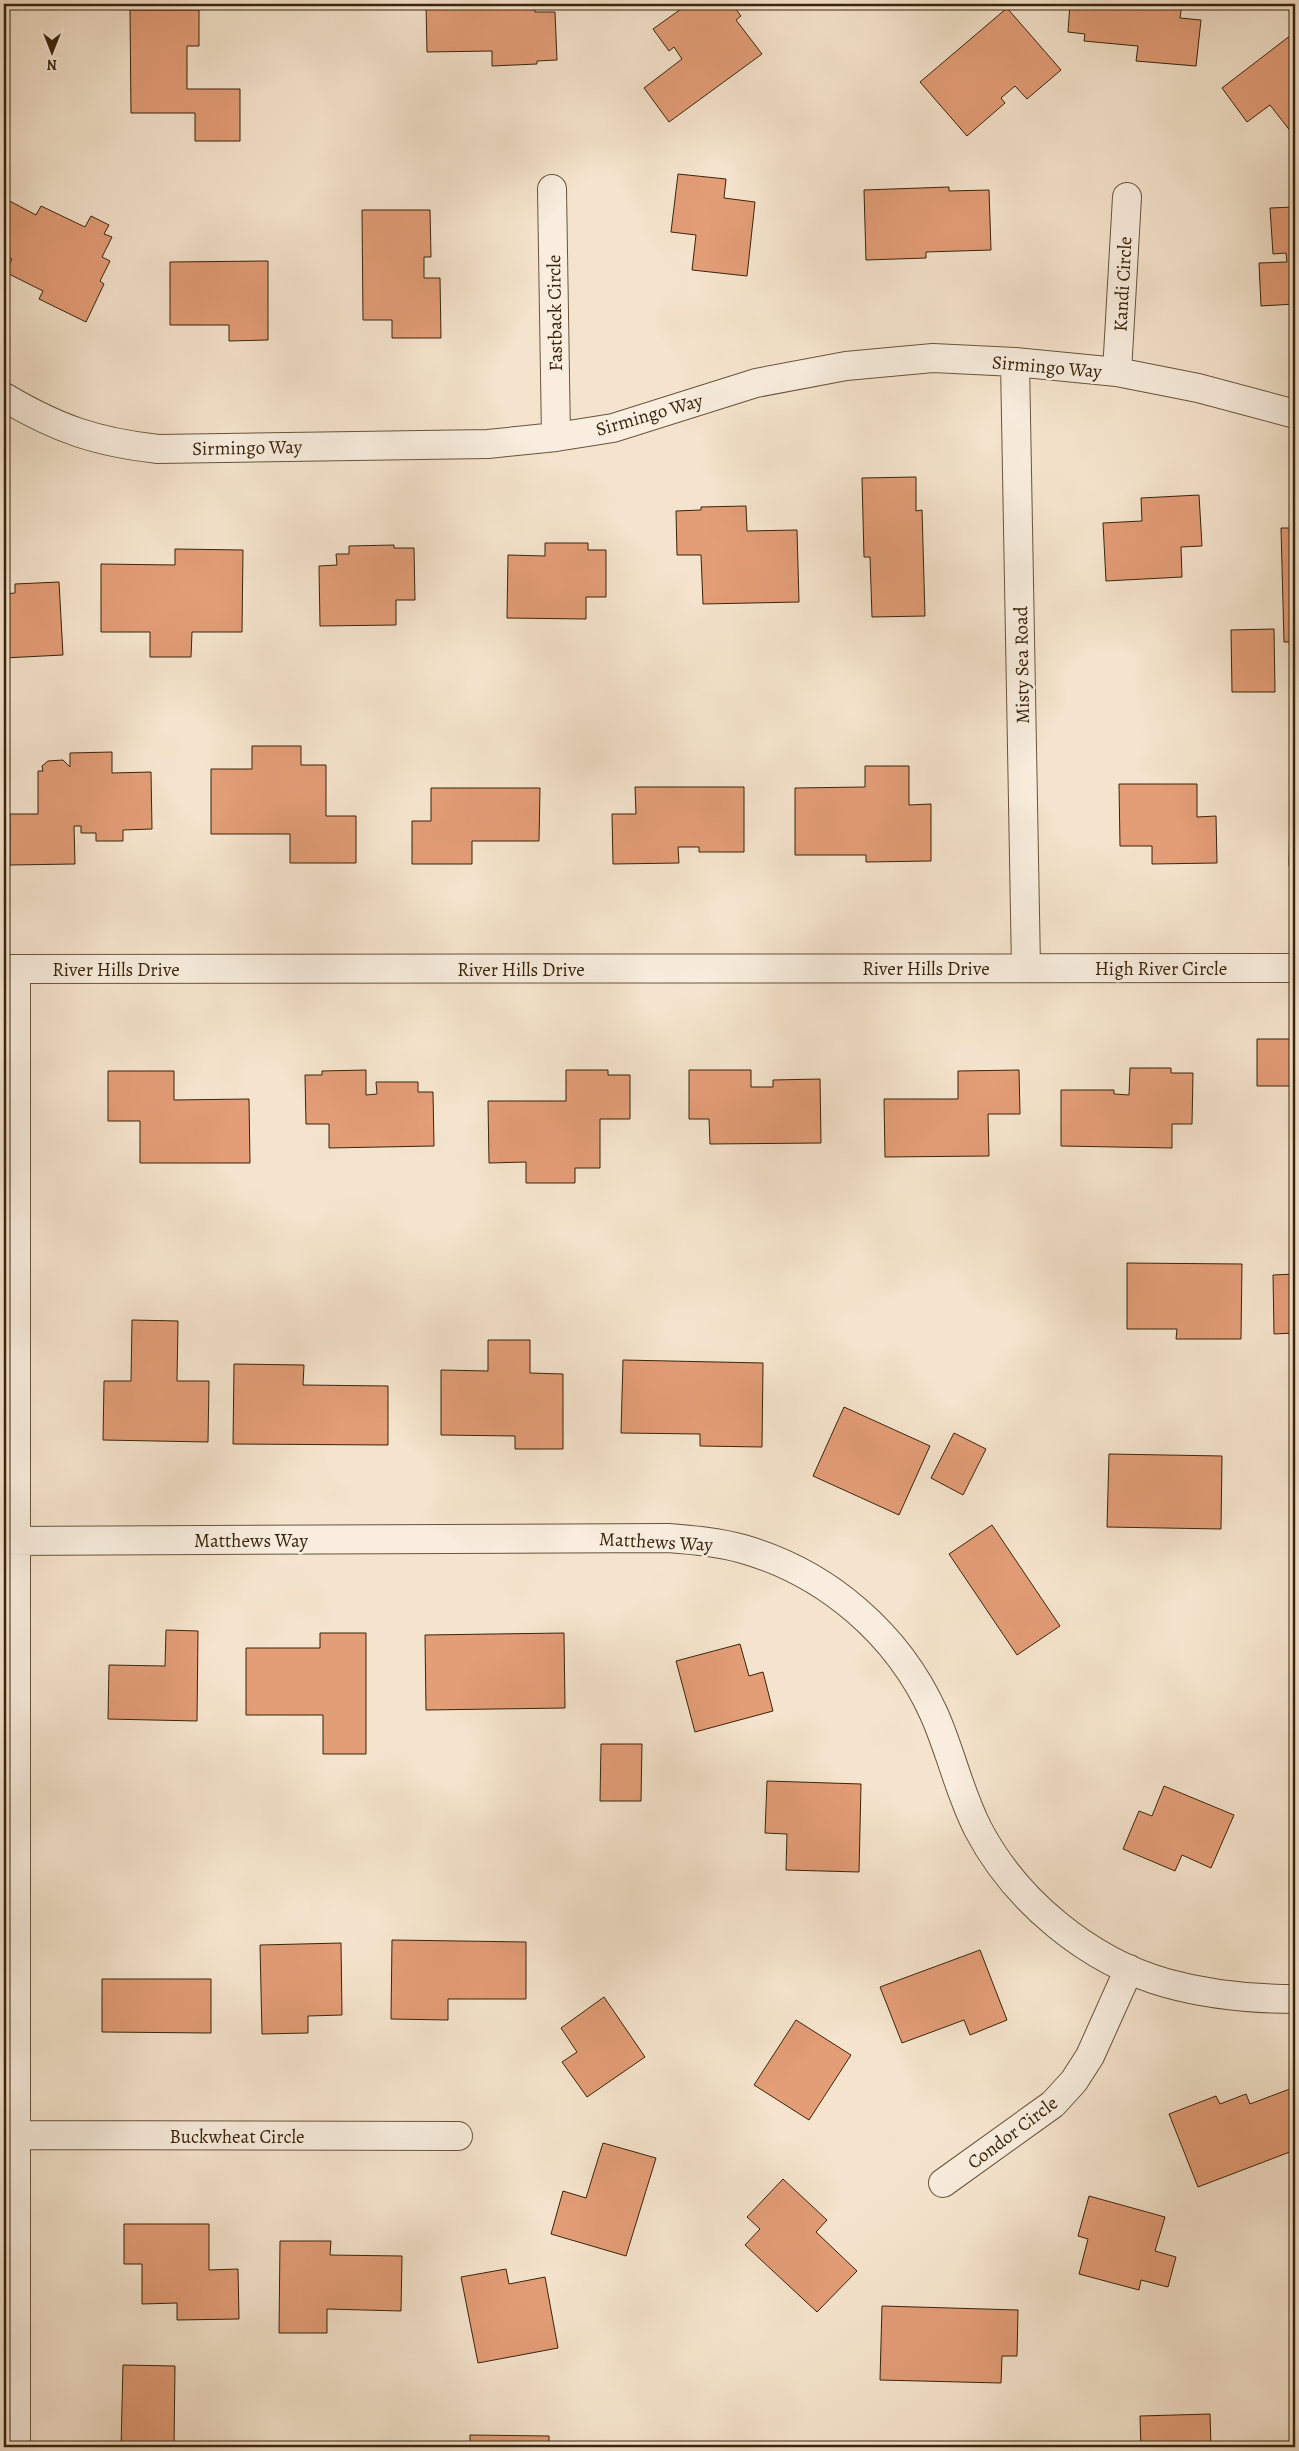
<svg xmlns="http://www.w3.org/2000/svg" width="1299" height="2451" font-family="Alegreya,serif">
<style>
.building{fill:#e39d77;stroke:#39240b}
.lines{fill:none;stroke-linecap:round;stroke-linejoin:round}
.street-casing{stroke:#68543c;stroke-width:30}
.street{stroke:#f8edde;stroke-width:28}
.labels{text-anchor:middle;stroke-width:5;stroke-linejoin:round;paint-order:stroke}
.street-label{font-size:19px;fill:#39240b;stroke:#f8edde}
</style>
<rect width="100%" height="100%" fill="#f5e4cd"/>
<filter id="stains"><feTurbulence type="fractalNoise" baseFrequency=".004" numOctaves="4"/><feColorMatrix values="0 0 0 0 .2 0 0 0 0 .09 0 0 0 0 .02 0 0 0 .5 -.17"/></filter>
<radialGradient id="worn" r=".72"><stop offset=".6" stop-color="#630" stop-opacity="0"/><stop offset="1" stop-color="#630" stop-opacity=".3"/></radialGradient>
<path class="building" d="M426,4H534L535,12H555L557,60L537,61V64L492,66V51L427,52Z
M688,4H732L741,16L736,20L762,54L669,122L644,88L682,59L674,47L669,51L653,29Z
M1070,4H1182L1180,18L1201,20L1196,66L1136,61L1138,46L1084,41L1085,34L1068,32Z
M1007,8L1061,70L1027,99L1015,86L1001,98L1005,103L967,136L920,82Z
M130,10H199V46H187V89H240V141H195V113H131Z
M1295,32V137L1270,105L1247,122L1222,88Z
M678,174L726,179L724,198L755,202L747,276L692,270L696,235L671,232Z
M949,187V191L989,190L991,250L926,252V258L866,260L864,190Z
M4,198L36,215L41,206L85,227L91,216L109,225L104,234L112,237L102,257L110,261L100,281L104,284L86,322L39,299L43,291L5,272L12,259L4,255Z
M1295,207V304L1261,306L1259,263L1287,262L1286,253L1273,254L1270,208Z
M362,210H430L431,257H424V278H440L441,338H392V320H363Z
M268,261V340L229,341V325H170V262Z
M916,477V511L922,510L925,616L872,617L870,557H864L862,478Z
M1199,495L1202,546L1181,547L1182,577L1106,581L1103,523L1142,521L1141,498Z
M746,506L747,531L797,530L799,602L703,604L701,555H677L676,511L701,510V507Z
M1281,528H1295V642H1284Z
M545,543H588V550H606V597H586V619L507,618L508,555L545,556Z
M394,545V548H414L415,600H396V625L320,626L319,566L337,565L336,554H349V546Z
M175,549L243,550L242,632H192L191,657H150V632H101V564L175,565Z
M59,582L63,655L4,658V594L15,593V584Z
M1274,629L1275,692H1232L1231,630Z
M252,746H301V765H326V816H356V863H290V834H211V769H252Z
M112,752V773L151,772L152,829L123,830V841H96V833H81V826H74L75,864L10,865V814H38V771H43L42,766L48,761L63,760L70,767V753Z
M865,766H909V805L931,804V861L866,862V855H795V788L865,787Z
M1119,784H1197V817L1216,816L1217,863L1152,864V846H1120Z
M635,787H744V852H699V847H678L679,863L613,864L612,814H636Z
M431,788H540L539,841H472V864H412V821H431Z
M1290,808H1295V866H1289Z
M1257,1039H1295V1086H1257Z
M1130,1068H1171V1073H1193L1192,1124H1172V1148L1061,1146V1090H1114V1094L1129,1095Z
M366,1070V1095L377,1094L376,1082H418V1092H433L434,1146L329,1148V1124H306L305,1075H322V1071Z
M566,1070H608V1075H630V1119H600V1168H575V1183H526V1162L489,1163L488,1101H566Z
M689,1070H751V1087H773V1080L820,1079L821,1143L710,1144L709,1119H689Z
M1019,1070L1020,1114H988L989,1156L885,1157L884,1099H958V1071Z
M108,1071H174V1100L249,1099L250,1163H140V1121H108Z
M1127,1263L1242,1264L1241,1339H1176L1177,1329H1127Z
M1295,1274V1333L1274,1334L1273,1275Z
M132,1320L178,1321L177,1381H209L208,1442L103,1440L104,1381H131Z
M488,1340H530V1373L563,1374V1449H515V1436L441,1435V1370L488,1371Z
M623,1360L763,1363L762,1447L700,1446V1434L621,1433Z
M234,1364L304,1365L303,1385L388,1386V1445L233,1444Z
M844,1407L930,1446L899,1515L813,1476Z
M954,1433L986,1449L963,1495L931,1478Z
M1109,1454L1222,1456L1221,1529L1107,1527Z
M992,1525L1060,1626L1017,1655L949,1554Z
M166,1630L198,1631L197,1721L108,1719L109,1665L165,1666Z
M320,1633H366V1754H323V1715H246V1648H320Z
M564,1633L565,1708L426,1710L425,1635Z
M740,1644L749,1676L763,1672L773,1711L695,1732L676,1661Z
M601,1744H642L641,1801H600Z
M767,1781L861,1784L859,1872L786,1870L787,1834L765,1833Z
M1164,1786L1234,1815L1211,1868L1182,1855L1175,1871L1123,1849L1139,1811L1152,1816Z
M392,1940L526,1942V1999H448V2020L391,2019Z
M341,1943L342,2015L308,2016V2033L262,2034L260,1945Z
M980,1950L1007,2020L970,2035L964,2020L902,2043L880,1987Z
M102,1979H211V2033L102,2032Z
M604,1997L645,2057L587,2097L562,2062L577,2052L561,2028Z
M796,2020L851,2055L809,2120L754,2085Z
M1295,2087V2150L1198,2187L1169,2114L1216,2096L1220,2104L1246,2094L1250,2104Z
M603,2143L656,2158L626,2256L551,2234L563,2191L586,2198Z
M783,2179L827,2220L816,2232L857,2271L817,2312L745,2245L760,2229L747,2217Z
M1089,2196L1165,2217L1155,2251L1176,2257L1168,2287L1141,2280L1139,2290L1079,2274L1088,2239L1078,2236Z
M124,2224H209V2270L238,2269L239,2319L177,2320V2303L142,2304V2264H124Z
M280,2241H331L330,2255L402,2256L401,2311L327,2309V2333H279Z
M506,2269L509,2284L545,2277L558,2348L478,2363L461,2277Z
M882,2306L1018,2310L1017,2356H1002L1001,2383L880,2380Z
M123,2365L175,2366L174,2447H121Z
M1210,2414L1211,2447H1141L1140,2416Z
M470,2435L549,2436V2447H470Z"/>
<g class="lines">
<g class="street-casing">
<path id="street" d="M552,189L556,437
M1015,362L1026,968
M1117,372L1127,197
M4,397C58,429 96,442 158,449L488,444L556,437L613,428L756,383L846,366L933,358L1015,362L1117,372L1198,388L1295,414
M4,969L1295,968
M16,969V2447
M4,1541L668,1538C693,1540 718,1542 743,1549C827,1573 898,1634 934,1714C951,1752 959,1792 978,1829C1015,1900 1088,1961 1166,1983C1209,1995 1251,1999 1295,1999
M15,2135L458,2136
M943,2183L1053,2104L1074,2081L1090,2056L1129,1969"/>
</g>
<use href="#street" class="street"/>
</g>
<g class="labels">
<g class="street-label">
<text transform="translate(1122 284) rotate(-87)" y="7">Kandi Circle</text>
<text transform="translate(554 313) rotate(-91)" y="7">Fastback Circle</text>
<text transform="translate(1047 366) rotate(5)" y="7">Sirmingo Way</text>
<text transform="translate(649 414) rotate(-16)" y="7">Sirmingo Way</text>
<text transform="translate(247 447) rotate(-1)" y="7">Sirmingo Way</text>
<text transform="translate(1021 665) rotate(-91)" y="7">Misty Sea Road</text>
<text x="926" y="975">River Hills Drive</text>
<text x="1161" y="975">High River Circle</text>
<text x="116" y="976">River Hills Drive</text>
<text x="521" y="976">River Hills Drive</text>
<text x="251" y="1547">Matthews Way</text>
<text transform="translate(656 1541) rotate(3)" y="7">Matthews Way</text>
<text transform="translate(1012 2132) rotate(-37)" y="7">Condor Circle</text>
<text x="237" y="2143">Buckwheat Circle</text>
</g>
</g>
<rect width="1299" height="2451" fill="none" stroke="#f5e4cd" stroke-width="20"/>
<rect x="5" y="5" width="1289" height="2441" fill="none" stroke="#39240b" stroke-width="2.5"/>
<rect x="10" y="10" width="1279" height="2431" fill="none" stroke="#39240b"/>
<g transform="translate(52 52) rotate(180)" stroke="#f8edde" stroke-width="4" paint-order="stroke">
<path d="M0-4L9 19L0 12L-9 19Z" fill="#39240b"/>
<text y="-8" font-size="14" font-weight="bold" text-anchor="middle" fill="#39240b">N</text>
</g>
<rect width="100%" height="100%" filter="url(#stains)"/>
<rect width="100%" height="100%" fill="url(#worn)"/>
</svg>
